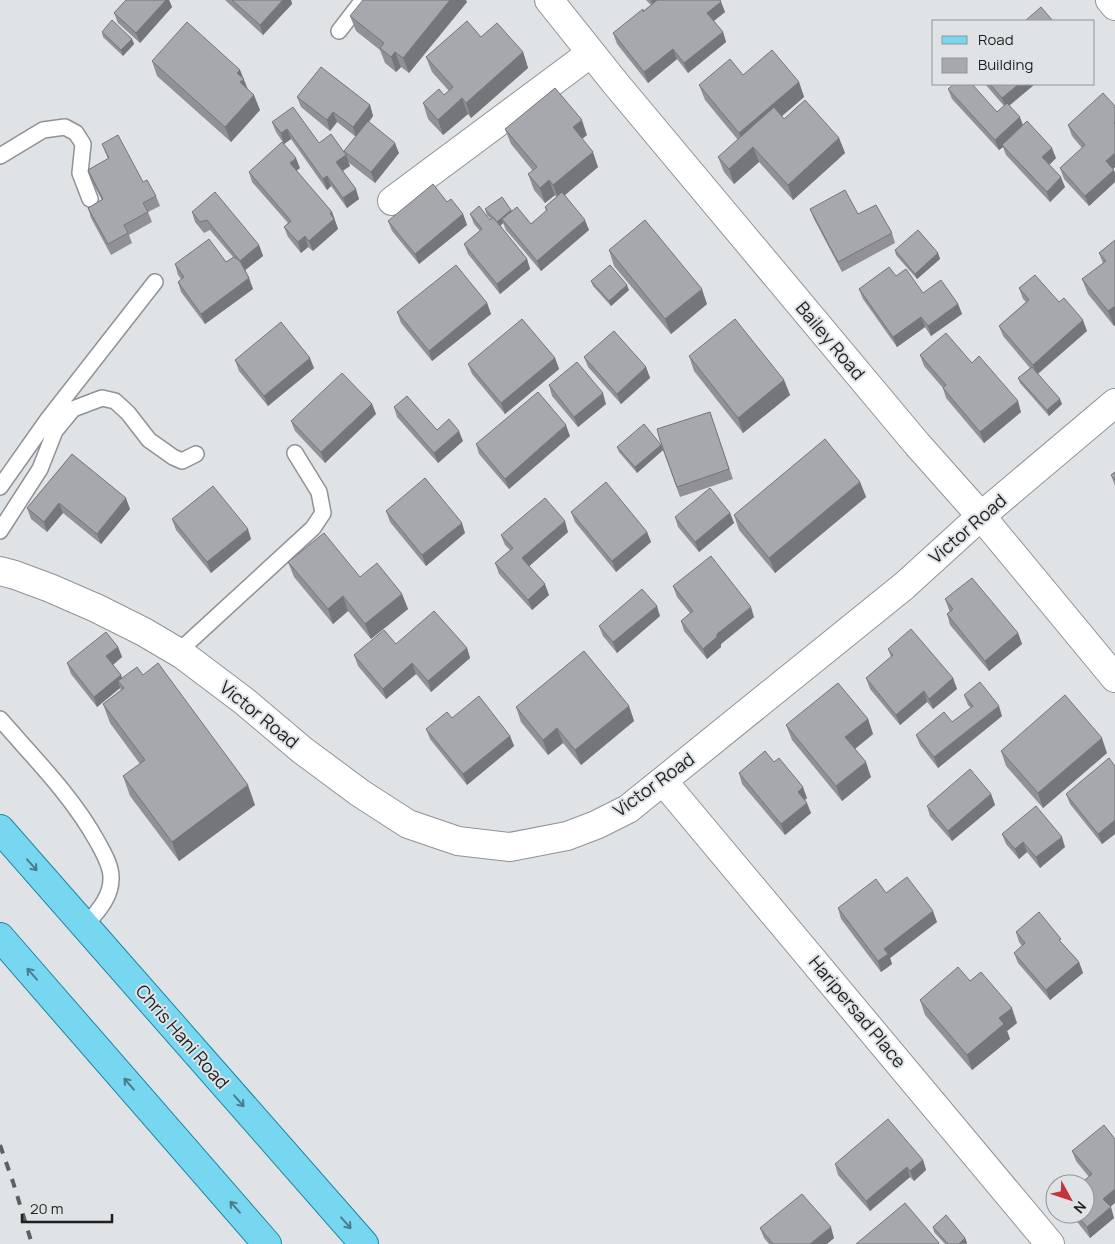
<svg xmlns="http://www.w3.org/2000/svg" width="1115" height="1244" font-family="Manrope,sans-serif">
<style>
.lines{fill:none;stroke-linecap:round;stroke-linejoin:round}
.lane-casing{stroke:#8f9296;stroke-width:18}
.street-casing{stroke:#8f9296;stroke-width:30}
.primary-casing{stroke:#1d86a1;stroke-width:30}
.lane{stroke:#fff;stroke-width:15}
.street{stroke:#fff;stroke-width:28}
.primary{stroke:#77d7f1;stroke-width:28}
.rail{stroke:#5d6061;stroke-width:4;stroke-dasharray:9 9;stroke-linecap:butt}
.wall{fill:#909095}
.shaded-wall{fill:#757679}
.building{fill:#a7a8ad;stroke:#757679}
.oneway{stroke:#4a7b88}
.labels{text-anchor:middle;stroke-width:4;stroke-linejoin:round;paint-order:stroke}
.street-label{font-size:18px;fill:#1d1f20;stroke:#dfe3e6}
</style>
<rect width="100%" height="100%" fill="#dfe3e6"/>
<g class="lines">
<g class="lane-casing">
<path id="lane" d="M339,31L363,0
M0,156L43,130L65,127L76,133L83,144L80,173L90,199
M0,487L48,419L155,282
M0,531L40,469L55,431L73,409L102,398L115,401L128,413L149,440L173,457L182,461L196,454
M178,652L313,528L323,513L319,492L295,453
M0,719C34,758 72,796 97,841C103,852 111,865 111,877C112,897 97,912 85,926"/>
</g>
<g class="street-casing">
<path id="street" d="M549,0L616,84L917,444L981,516L1115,678
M1110,0L1115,6
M392,201L591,53
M0,571L15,575L50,588L96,608L144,632L183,655L244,701L302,750L360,793L408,824L458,841L510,847L567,836L596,825L628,809L904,586L981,516L1115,403
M663,781L1050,1244"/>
</g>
<g class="primary-casing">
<path id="primary" d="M0,829L364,1244
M0,937L267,1244"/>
</g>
<use href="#lane" class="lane"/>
<use href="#street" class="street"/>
<use href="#primary" class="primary"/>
<path class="rail" d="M0,1145L13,1182L32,1244"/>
</g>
<path class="wall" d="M126,0H169L172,7L140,43L118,23L114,13Z
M225,0H291L292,4L263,35Z
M646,0H720L725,12L714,21L723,32L726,42L688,73L677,59L648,83L617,44L613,33L651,5Z
M467,2L409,73L401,67L396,72L385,63L380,50L356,31L350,16Z
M102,32L132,39L134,44L123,56L103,37Z
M481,37L523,52L528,68L471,118L468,114L443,135L428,119L423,103L444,95L449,91L432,72L426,57Z
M152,61L240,70L248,89L260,110L231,142L157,76Z
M743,75L799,82L804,97L782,116L784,119L839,138L845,153L793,200L759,162L734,184L724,172L718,157L738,140L705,100L699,85Z
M985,84H1035L1009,106L1023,125L1056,158L1049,165L1065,187L1050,202L1006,155L1003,147L999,150L952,99L948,89L997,112L1004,106Z
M297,97L370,105L373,116L369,122L399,153L375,183L348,162L350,166L343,171L359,199L347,208L331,186L327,190L291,139L284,144L276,132L272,122L346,155L344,151L356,137L337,122L330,131L301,107Z
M1115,106V167L1113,169L1115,173V182L1089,206L1064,179L1060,168L1082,148L1072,136L1068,125Z
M505,129L587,135L582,139L598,167L565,195L589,230L541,271L506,230L503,223L500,226L527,259L530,269L500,294L468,254L464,244L480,231L474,224L470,214L490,220L491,219L487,215L485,209L511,210L512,211L531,224L546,211L545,207L556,197L555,195L545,203L534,190L528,174L533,171L511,144Z
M102,144L143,182L156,196L160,206L148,212L152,222L129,235L132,243L111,255L91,218L88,208L102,200L91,180L88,170L108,159Z
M300,168L296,171L332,212L338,229L313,251L308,247L301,253L288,237L284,227L288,223L252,182L249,172Z
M447,202L463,214L467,225L419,264L392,231L388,221Z
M810,209L858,214L892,233L895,243L842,272L814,219Z
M192,212L259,245L263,256L245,270L249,278L253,289L205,324L181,292L178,282L181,279L178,275L175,264L226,262L233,257L210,230L204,233L195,222Z
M1115,240V325L1114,326L1088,294L1082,279L1103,263L1099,253Z
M609,250L707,304L671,334L614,266Z
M895,250L938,253L940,259L917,279L896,255Z
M896,276L923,293L958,304L962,314L931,336L925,327L897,347L863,299L859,289Z
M591,281L629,290L611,306L593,286Z
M1019,288L1059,302L1087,331L1038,374L1062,404L1049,416L1020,383L1018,378L1030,368L1003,336L999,326L1026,302L1023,299Z
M487,303L491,314L432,361L401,323L397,312Z
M920,355L972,363L1021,412L984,443L946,398L943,388L924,366Z
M689,356L784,380L790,395L743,433L694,371Z
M584,357L646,367L650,378L621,404L588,367Z
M555,358L559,369L505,414L472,374L468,364Z
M235,360L314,368L268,406L239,371Z
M549,385L606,404L578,427L552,396Z
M372,404L376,414L325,463L295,431L291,421Z
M394,407L437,430L463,441L438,463L397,417Z
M710,412L733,479L680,497L663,450L637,473L619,452L617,447L661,445Z
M570,436L509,489L479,454L476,444Z
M72,454L130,509L101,544L63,513L47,532L31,519L27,508Z
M1115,472V486L1111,475Z
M860,482L866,497L775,573L739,530L734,515Z
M386,511L465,533L426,566L390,522Z
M571,512L647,532L651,542L616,572L575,522Z
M730,513L734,523L699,552L678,527L675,517Z
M172,519L251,539L211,573L176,530Z
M568,532L529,566L549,595L532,610L499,574L495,563L510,550L505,545L501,535Z
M288,562L402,594L408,609L371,639L348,611L333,624L294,577Z
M673,586L754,617L721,644V647L707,659L684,631L681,621L690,613L677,597Z
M945,599L1018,633L1022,644L989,671L950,625L947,614L950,611L949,610Z
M660,616L617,653L603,636L599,626Z
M396,644L467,648L470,658L431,692L416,674L386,699L358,666L354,655Z
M118,647L122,657L113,665L121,675L122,678L143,675L255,805L179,861L130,796L123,776L140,764L110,723L103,704L121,690L120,688L97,707L71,674L67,663Z
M888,649L953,678L957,689L933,709L927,702L900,725L870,689L866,678L891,657Z
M964,695L1002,716L938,768L920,745L916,735L952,722L971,708L968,705Z
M629,706L634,721L581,765L563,743L548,755L521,722L516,707Z
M452,718L510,736L514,746L467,785L430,739L426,729Z
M868,719L873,734L855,749L871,777L842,801L792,740L786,725Z
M1001,751L1107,753L1043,808L1006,766Z
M774,762L807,798L805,800L811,813L785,835L742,784L739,773Z
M1115,766V834L1102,844L1070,804L1066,794Z
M991,794L995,805L952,841L930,816L927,806Z
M1002,834L1065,847L1040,868L1027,852L1019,859L1006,844Z
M886,893L937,922L890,958L892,964L881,972L841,919L838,908Z
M1016,932L1063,944L1079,962L1083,973L1050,1000L1018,963L1014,953L1022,946L1019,942Z
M970,981L1017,1023L1007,1031L1010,1039L972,1070L925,1015L920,1000Z
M1115,1139V1203L1110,1207L1114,1218L1090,1238L1071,1214H1085L1089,1177L1076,1161L1072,1151Z
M923,1160L926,1170L914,1181L910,1177L870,1211L838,1175L835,1164Z
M933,1227L965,1238L967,1243V1244H945L934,1232Z
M760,1228L834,1238L827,1244H769L764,1238Z"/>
<path class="shaded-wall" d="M166,0H169L172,7L140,43L136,33Z
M283,0H291L292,4L263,35L260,25Z
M450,0H466L467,2L409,73L403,58Z
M651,0H663L654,8Z
M721,2L725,12L711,23L707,13Z
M723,32L726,42L688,73L684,63Z
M132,39L134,44L123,56L121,50Z
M673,49L677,59L648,83L644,72Z
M395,52L401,67L396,72L391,57Z
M523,52L528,68L471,118L466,103Z
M240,70L249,94L246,98L237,73Z
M799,82L804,97L745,148L739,133Z
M1019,84H1035L1006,108L1002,98Z
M254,95L260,110L231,142L225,127Z
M462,98L468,114L443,135L438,120Z
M370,105L373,116L356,138L353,127Z
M333,112L337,122L330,131L327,120Z
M1020,117L1024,128L1002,145L1003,147L999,150L995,140Z
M582,120L587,135L578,142L573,127Z
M287,129L291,139L284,144L281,133Z
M839,138L845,153L793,200L788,185Z
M395,143L399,153L375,183L371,172Z
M753,147L759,162L734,184L729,169Z
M1052,148L1056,158L1046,168L1042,157Z
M593,152L598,167L559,200L553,185Z
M1115,153V167L1110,171L1106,161Z
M346,155L350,166L340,172L336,162Z
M296,158L300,168L293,173L290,163Z
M1114,170L1115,173V182L1089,206L1085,196Z
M327,176L331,186L327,190L323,179Z
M1061,177L1065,187L1050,202L1047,192Z
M549,180L555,195L545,203L540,188Z
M356,189L359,199L347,208L343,198Z
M511,210L513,215L502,219L503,223L499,227L497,222Z
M332,212L338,229L313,251L309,241Z
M463,214L467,225L419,264L415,254Z
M585,220L589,230L541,271L537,261Z
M305,236L308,247L301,253L298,242Z
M259,245L263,256L244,271L240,261Z
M938,253L940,259L917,279L915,274Z
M527,259L530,269L500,294L497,284Z
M249,278L253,289L205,324L201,314Z
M627,285L629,290L611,306L609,301Z
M702,289L707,304L671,334L665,319Z
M487,303L491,314L432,361L429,351Z
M958,304L962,314L931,336L928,326Z
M1115,306V325L1114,326L1108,311Z
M921,317L925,327L897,347L893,337Z
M1083,320L1087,331L1036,375L1033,365Z
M310,358L314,368L268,406L264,396Z
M555,358L559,369L505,414L501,403Z
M646,367L650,378L621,404L617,394Z
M784,380L790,395L743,433L738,418Z
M603,393L606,404L578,427L574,417Z
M1060,399L1062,404L1049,416L1047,410Z
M1018,401L1021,412L984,443L980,432Z
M372,404L376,414L325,463L321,452Z
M566,425L570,436L509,489L505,479Z
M459,431L463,441L438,463L434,453Z
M661,445L663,450L637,473L635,467Z
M860,482L866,497L775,573L769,558Z
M126,498L130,509L101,544L97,534Z
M59,503L63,513L47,532L44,522Z
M730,513L734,523L699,552L695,542Z
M565,521L568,532L526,569L522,558Z
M462,523L465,533L426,566L422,555Z
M248,529L251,539L211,573L207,562Z
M647,532L651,542L616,572L612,561Z
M545,584L549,595L532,610L528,600Z
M402,594L408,609L371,639L365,624Z
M343,596L348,611L333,624L328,609Z
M657,606L660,616L617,653L613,642Z
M751,607L754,617L721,644V647L707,659L703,649L717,634Z
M1018,633L1022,644L989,671L985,661Z
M118,647L122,657L110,667L106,656Z
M467,648L470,658L431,692L428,681Z
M412,663L416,674L386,699L383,689Z
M121,675L124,685L118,681L120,688L97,707L94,697Z
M953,678L957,689L933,709L929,699Z
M924,691L927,702L900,725L896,715Z
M629,706L634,721L581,765L575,750Z
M999,706L1002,716L938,768L934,757Z
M868,719L873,734L851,752L845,737Z
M557,728L563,743L548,755L543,740Z
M510,736L514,746L467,785L463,774Z
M1102,738L1107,753L1043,808L1038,793Z
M866,762L871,777L842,801L836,786Z
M248,785L255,805L179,861L172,842Z
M803,787L807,798L802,802L798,792Z
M991,794L995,805L952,841L948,831Z
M807,803L811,813L785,835L781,824Z
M1115,820V834L1102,844L1098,834Z
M1062,837L1065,847L1040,868L1036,857Z
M1023,842L1027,852L1019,859L1015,849Z
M933,911L937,922L890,958L892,964L881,972L878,961L884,949Z
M1079,962L1083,973L1050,1000L1046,990Z
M1012,1008L1017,1023L1007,1031L1010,1039L972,1070L967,1055L999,1018Z
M923,1160L926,1170L914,1181L910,1171Z
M907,1167L910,1177L870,1211L866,1201Z
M1115,1189V1203L1107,1209L1103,1199Z
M1111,1207L1114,1218L1090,1238L1087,1227Z
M831,1227L834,1238L827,1244H810Z
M965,1238L967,1243L959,1244Z"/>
<path class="building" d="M126,0H166L136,33L114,13Z
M232,0H283L260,25Z
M363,0H450L403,58L395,52L391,57L380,48L384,43L350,16Z
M657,0H720L721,2L707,13L723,32L684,63L673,49L644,72L613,33L643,9V12Z
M1041,7L1053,21H1025Z
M112,20L132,39L121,50L102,32Z
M467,21L481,37L497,23L523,52L466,103L462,98L438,120L423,103L439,89L444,95L453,87L426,57Z
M187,22L240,70L237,73L244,79L240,82L254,95L225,127L152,61Z
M772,50L799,82L739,133L699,85L730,59L743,75Z
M321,67L370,105L353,127L333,112L327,120L297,97Z
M954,84H972L997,112L1007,103L1020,117L995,140L948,89Z
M990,84H1019L1002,98Z
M555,88L582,120L573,127L593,152L553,185L549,180L540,188L528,174L537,167L505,129Z
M1103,93L1115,106V122L1114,123L1115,124V153L1106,161L1114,170L1085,196L1060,168L1085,145L1068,125Z
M805,100L839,138L788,185L753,147L729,169L718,157L774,107L784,119Z
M293,107L319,143L331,134L346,155L336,162L356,189L343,198L327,176L323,179L287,129L281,133L272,122Z
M368,121L395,143L371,172L344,151Z
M1027,121L1052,148L1042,157L1061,177L1047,192L1002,145Z
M118,135L143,182L147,180L156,196L143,203L148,212L124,225L128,233L108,244L88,208L103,199L88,170L109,158L102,144Z
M282,142L296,158L290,163L332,212L330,213L334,219L309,241L305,236L298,242L284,227L291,221L249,172Z
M433,184L447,202L451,199L463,214L415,254L388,221Z
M845,190L858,214L876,205L892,233L838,262L810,209Z
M215,192L259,245L240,261L207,220L200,222L192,212Z
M562,192L585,220L537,261L502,219L517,207L531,224L547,210L545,207Z
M502,197L511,210L497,222L485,209Z
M479,206L490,220L493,217L527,259L497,284L464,244L482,229L470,214Z
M645,220L702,289L665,319L609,250Z
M918,230L938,253L915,274L895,250Z
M209,239L226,262L234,257L240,261L249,278L201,314L178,282L184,277L175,264Z
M1115,240V306L1108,311L1082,279L1106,261L1099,253Z
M456,265L487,303L429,351L397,312Z
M610,265L627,285L609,301L591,281Z
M889,267L896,276L906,269L923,293L941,280L958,304L928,326L921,317L893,337L859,289Z
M1035,275L1059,302L1064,298L1083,320L1033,365L999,326L1029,300L1019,288Z
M522,319L555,358L501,403L468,364Z
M735,319L784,380L738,418L689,356Z
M281,322L310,358L264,396L235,360Z
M614,331L646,367L617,394L584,357Z
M946,333L972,363L979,356L1018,401L980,432L943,388L946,385L920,355Z
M577,362L603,393L574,417L549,385Z
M1032,367L1060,399L1047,410L1018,378Z
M342,373L372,404L321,452L291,421Z
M538,392L566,425L505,479L476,444Z
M407,396L437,430L449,419L459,431L434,453L394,407Z
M710,412L729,469L677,487L660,440L657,429Z
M644,424L661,445L635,467L617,447Z
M825,439L860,482L769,558L734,515Z
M72,454L126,498L97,534L59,503L44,522L27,508Z
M1115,472V480L1111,475Z
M425,478L462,523L422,555L386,511Z
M606,482L647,532L612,561L571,512Z
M213,486L248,529L207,562L172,519Z
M710,488L730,513L695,542L675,517Z
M545,498L565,521L522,558L545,584L528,600L495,563L513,548L501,535Z
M324,533L360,577L377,563L402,594L365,624L343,596L328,609L288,562Z
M711,556L751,607L717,634V637L703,649L681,621L693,611L673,586Z
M972,578L1018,633L985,661L947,614L953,609L945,599Z
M642,589L657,606L613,642L599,626Z
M434,611L467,648L428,681L412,663L383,689L354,655L384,630L396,644Z
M911,629L953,678L929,699L924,691L896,715L866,678L893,655L888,649Z
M106,632L118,647L106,656L121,675L94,697L67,663Z
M584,651L629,706L575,750L557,728L543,740L516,707Z
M158,663L248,785L172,842L123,776L145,760L103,704L124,688L118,681L137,667L143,675Z
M980,682L999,706L934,757L916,735L944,712L952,722L973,706L964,695Z
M838,683L868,719L845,737L866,762L836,786L786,725Z
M1065,695L1102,738L1038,793L1001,751Z
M479,696L510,736L463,774L426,729L447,712L452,718Z
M765,751L774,762L779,758L803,787L798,792L807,803L781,824L739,773Z
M1109,758L1115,766V820L1098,834L1066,794Z
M970,769L991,794L948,831L927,806Z
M1036,806L1062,837L1036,857L1023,842L1015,849L1002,834Z
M907,877L933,911L884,949L888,954L878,961L838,908L876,879L886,893Z
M1039,912L1061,939L1059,940L1079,962L1046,990L1014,953L1025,943L1016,932Z
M958,967L970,981L981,972L1012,1008L999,1018L1004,1024L967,1055L920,1000Z
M888,1119L923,1160L910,1171L907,1167L866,1201L835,1164Z
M1104,1125L1115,1139V1189L1103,1199L1111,1207L1087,1227L1076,1214H1085V1184H1080L1092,1174L1072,1151Z
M802,1194L831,1227L810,1244H773L760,1228Z
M905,1203L939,1243L938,1244H856Z
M946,1215L965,1238L959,1244H948L933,1227Z"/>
<defs><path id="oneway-shaft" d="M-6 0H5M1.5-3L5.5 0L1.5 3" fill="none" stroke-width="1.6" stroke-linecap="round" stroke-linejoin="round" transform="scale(1.25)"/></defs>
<g class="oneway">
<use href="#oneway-shaft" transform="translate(32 865) rotate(49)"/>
<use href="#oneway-shaft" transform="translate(32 974) rotate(-131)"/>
<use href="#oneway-shaft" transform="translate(129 1084) rotate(-131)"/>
<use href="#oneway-shaft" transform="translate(239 1101) rotate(49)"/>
<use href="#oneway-shaft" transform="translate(235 1207) rotate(-131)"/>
<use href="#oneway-shaft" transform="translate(346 1223) rotate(49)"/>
</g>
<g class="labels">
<g class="street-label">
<text transform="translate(830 341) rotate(50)" y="6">Bailey Road</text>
<text transform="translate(968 529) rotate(-41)" y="6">Victor Road</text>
<text transform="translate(259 715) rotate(39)" y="6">Victor Road</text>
<text transform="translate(654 785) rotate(-36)" y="6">Victor Road</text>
<text transform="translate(857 1012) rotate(50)" y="6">Haripersad Place</text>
<text transform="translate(182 1037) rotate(49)" y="6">Chris Hani Road</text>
</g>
</g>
<rect x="932" y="20" width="162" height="65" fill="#dfe3e6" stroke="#919597"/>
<rect x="942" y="36" width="25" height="8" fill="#77d7f1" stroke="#919597"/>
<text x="978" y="45" font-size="15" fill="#1d1f20">Road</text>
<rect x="942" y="58" width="25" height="15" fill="#a7a8ad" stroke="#919597"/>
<text x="978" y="70" font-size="15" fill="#1d1f20">Building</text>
<g transform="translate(1070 1199) rotate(130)"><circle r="24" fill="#dfe3e6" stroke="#919597"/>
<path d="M0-4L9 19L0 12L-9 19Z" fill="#c4353b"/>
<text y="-8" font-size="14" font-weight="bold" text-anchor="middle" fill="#1d1f20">N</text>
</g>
<path d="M22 1214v8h90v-8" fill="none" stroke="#1d1f20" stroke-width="2.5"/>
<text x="30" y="1214" font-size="15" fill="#1d1f20" stroke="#dfe3e6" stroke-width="4" paint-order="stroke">20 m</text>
</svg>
